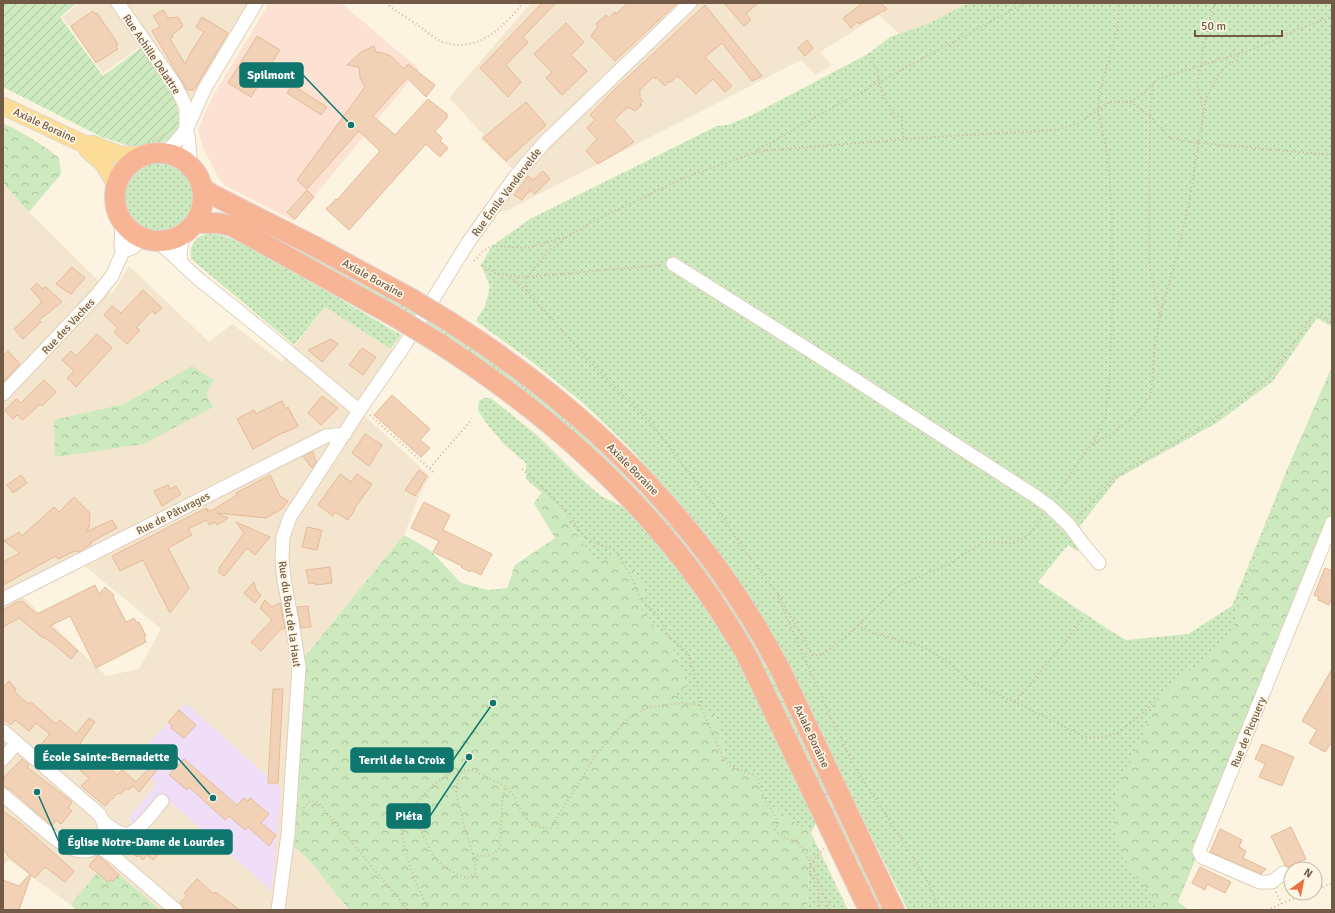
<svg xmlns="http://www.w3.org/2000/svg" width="1335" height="913" font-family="Signika,sans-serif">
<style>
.residential{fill:#f4e5ce;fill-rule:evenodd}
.commercial{fill:#fde2d3}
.education{fill:#f0ddf8}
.grass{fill:url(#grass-dots)}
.forest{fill:url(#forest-crowns)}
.garden{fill:url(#garden-furrows)}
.building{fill:#f2d2b7;stroke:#e5ba97}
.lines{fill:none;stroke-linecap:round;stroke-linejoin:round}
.minor-casing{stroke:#e0cfbc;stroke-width:15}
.major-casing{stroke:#ddd7d3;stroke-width:19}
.highway-casing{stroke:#ddd7d3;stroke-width:22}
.path{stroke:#d6b69b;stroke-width:2;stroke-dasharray:1 3;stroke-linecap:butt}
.minor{stroke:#fff;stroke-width:13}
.major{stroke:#fcdd97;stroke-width:17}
.highway{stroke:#f8b595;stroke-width:20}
.highway-bridge-casing{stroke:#ddd7d3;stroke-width:22;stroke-linecap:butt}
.highway-bridge{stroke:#f8b595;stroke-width:20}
.labels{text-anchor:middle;stroke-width:3.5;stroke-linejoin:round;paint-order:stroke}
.street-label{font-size:11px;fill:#735a47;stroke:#fff7e6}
.leader{fill:none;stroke:#0f766e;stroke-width:1.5}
.callout-dot{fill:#0f766e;stroke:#fff7e6;stroke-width:1.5}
.callout{fill:#0f766e;stroke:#0f766e;stroke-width:1.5}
.callout-label{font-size:12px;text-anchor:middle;font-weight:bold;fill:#fff}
</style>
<defs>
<pattern id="grass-dots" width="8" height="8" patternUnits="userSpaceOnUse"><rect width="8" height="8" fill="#cdeabf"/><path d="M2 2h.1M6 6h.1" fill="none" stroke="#abc19d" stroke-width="1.8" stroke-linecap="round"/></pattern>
<pattern id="forest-crowns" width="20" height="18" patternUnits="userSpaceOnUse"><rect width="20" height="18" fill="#cdeabf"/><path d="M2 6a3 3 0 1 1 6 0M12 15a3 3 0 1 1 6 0" fill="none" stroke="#abc19d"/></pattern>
<pattern id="garden-furrows" width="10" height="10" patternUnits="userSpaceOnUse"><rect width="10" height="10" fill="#cdeabf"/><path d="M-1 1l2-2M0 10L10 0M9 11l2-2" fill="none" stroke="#abc19d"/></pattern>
</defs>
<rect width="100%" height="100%" fill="#fcf3e0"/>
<path class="residential" d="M80,3H258L197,103L186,98L146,43L103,73L62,17Z
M531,3H968L930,23L900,34L879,15L820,52L832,65L816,75L801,60L508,210L487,214L518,172L508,165L481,139L483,134L449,98Z
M3,183L29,212L112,294L129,266L209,342L232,324L282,362L325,307L399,354L359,411L430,476L419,496L404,535L297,666L283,838L309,860L349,910H78L9,860L3,865ZM85,566L161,629L139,669L106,676L23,597ZM157,784L272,890L170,802L145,833L128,819Z"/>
<path class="commercial" d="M269,3H341L419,69L294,221L224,185L217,175L204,150L198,130L210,101Z"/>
<path class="education" d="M186,703L281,789L272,891L170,802L145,833L128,819L157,784L133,761Z"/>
<path class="grass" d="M968,3H1332V327L1317,318L1273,381L1218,422L1118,478L1079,527L1088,538L1077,551L1068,545L1038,582L1106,628L1126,640L1188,634L1232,606L1286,472L1332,367L1160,905L1154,910H908L766,624L734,575L701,532L631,449L583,403L531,361L476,321L485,306L490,287L481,265L492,246L530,219L717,126L728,125L752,115L868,54L890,37L930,23Z
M122 197a37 37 0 1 1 74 0a37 37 0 1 1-74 0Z
M243,223L278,238L410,306L515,373L650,495L746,621L887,910H875L765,675L601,461Z
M210,233L221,235L237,241L330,293L401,335L391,349L325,307L294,345L191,259C189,244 195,237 210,233Z
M484,398H491L538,436L580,478L601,496L621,506L634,515L679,568L737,652L817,820L811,833L848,910H807L811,833L765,801L758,778L732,767L725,762L719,723L673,695L686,688L677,655L642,610L644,588L600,562L584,545L559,507L526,479V463L504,444L490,428L478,411L479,401Z"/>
<path class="forest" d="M3,123C23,133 41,143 59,158L61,174L29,212L3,183Z
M192,366L214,380L206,393L213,407L144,444L55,457L54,420L124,404Z
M1332,367V523L1178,902L1189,910H1154L1159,905L1141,883L1125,860L1113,825L1118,790L1159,698L1186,673L1213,653L1230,635L1286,472Z
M542,492L559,507L584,545L600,562L613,557L636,573L644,588L642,610L677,655L686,688L674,695L710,711L719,723L725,762L732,767L752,774L758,778L765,801L811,833L807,910H349L309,860L283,838L297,666L404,535L430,550L461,583L489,590L507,588L515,565L555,538L534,503Z
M110,867L160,910H76L71,904L98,872Z"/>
<path class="garden" d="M3,3H77L60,17L103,76L141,48L169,85L177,102L179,121L177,132L168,140L158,144L136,148L102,137L3,87Z"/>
<path class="building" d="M542,3H556L523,37L528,42L506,65L521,82L508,97L480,68Z
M628,3H677L615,61L591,36L598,26L596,24L606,15L609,18L615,12L616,14Z
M724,3H758L746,14L751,20L744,26Z
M863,3H881L887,9L859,24L857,22L851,28L843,18Z
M705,5L762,76L752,81L722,43L705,57L732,86L725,92L713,79L696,94L679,77H678L677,76L672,81L669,82L665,86L656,77L655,79L653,77L640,90V98L643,101L640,104L642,105L635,111L628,107L614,120L634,142L598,164L586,151L597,139L587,128L595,120L590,115L613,91Z
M163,10L168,18L178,17L183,26L172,35L173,37L170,39L185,64L191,52L204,32L196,27L202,17L228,33L194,90H187L152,31L160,27L153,16Z
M93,11L95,14L97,13L118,44L116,46L118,49L96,63L71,26Z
M566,23L584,42L571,55L587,71L562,95L546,78L552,72L534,54Z
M257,36L280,50L251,97L228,83Z
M807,40L813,48L805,56L798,48Z
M374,46L376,52L383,53L391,56L404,69L408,64L435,85L426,97L407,78L373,116L395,135L428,99L447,114V118L435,131L442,138L440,141L448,148L440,157L426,144L349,230L326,209L336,199L337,200L380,151L359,131L307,189L297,180L365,87L360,78L359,67L347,65L361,52Z
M292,85L327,107L321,115L287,93Z
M526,102L546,125L506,161L483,138Z
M543,171L550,179L535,194L530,190L522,200L514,195L528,176L533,180Z
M307,190L314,197L295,219L287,212Z
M72,267L85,278L71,294L56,284Z
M37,283L42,289L46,287L62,302L39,320L41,322L23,339L14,329L42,302L31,289Z
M143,290L162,308L155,314L152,311L136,328L140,330L127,344L114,332L118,328L104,315L112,306L121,313Z
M97,334L112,348L76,387L67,378L74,371L62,360L71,351L76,356Z
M331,339L338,344L322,362L308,350Z
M362,348L376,357L363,375L349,365Z
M8,351L20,364L3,382V356Z
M44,380L56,392L42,406L40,404L23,420L17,415L13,419L5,410L16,399L21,403Z
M392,395L430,429L420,440L430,448L421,457L374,415Z
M322,396L338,408L321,425L308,413Z
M282,401L286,409L288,407L298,426L284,433V432L253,449L237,419L254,410L256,414Z
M365,434L382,445L369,466L352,453Z
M313,452L316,462L312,468L303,456Z
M419,470L427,476L415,496L405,490Z
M340,474L351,482L357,474L372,484L354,509L355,510L348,520L335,512L333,516L318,505Z
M21,475L27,483L13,493L7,485Z
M270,475L280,496L288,501L283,508L266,518L217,513L228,518L217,525L215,522L210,525L206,520L188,529L192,535L168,548L189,588L170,613L143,560L120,571L112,556L206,508L208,512L207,509L211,511L237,495L236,493Z
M168,485L170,489L176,486L181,494L162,506L154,491Z
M74,497L90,513L89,527L86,532L112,520L117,528L91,542V544L79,552L75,551L58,559L56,556L3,585V562L20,553L4,541L19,532L22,536L54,507L59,512Z
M424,502L450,515L443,530L492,554L481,575L471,570L470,572L461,567L462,566L433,552L439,541L411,528Z
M236,522L270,537L255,555L247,548L226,574L224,576L218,572L220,569L219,568L244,533Z
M307,527L322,530L317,550L302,547Z
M330,567L332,583L315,585V583L309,584L306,570Z
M1325,568L1332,571V597L1329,605L1318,600L1319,597L1314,595Z
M254,582L256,590L261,595L255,603L244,593Z
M95,585L99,594L105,587L114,595L113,597L126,622L134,618L137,623L139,622L146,636L144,637L146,642L96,668L70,616L50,626L78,651L71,659L55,645L44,637L43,638L19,618L3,627V610L15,603L22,601L37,614Z
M265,600L272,607L280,603L285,628L284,629H281L261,651L251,642L272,620L260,608Z
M308,606L311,627L301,628L297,607Z
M1332,669V742L1325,752L1309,743L1317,730L1302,721Z
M9,681L16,689L14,691L28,704L31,702L56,724L60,720L76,734L89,718L95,722L80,743L117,775L122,770L136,782L152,765L157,770L139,792L133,786L128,790L126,788L121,794L118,793L105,806L81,786L89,778L67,759L60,767L38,748L50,734L36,723L29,731L15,720L11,725L3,718V688Z
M273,689H283L278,783H268Z
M179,710L196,725L184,738L171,728L172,726L168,722Z
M1262,744L1294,757L1282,786L1259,777L1265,764L1255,759Z
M22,759L29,765L27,767L72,802L68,808L72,811L61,824L56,820L52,826L9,788L8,789L3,785L4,777Z
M184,759L237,805L244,798L248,801L250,798L269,814L261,823L276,835L269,846L248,827L245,830L229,816L225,820L189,787L187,790L169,775Z
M3,811L21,824L74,871L65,882L45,867L35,878L31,875L19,910H3V880L19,886L30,874L7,855L8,854L3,850Z
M1291,827L1306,859L1288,867L1285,865L1271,836Z
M1220,829L1242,840L1239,847L1246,851L1243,858L1266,869L1261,874L1210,852Z
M147,830L165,847L153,860L147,855L143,860L138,855L137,857L128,849Z
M98,855L119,875L113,881L111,880L108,882L89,866Z
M1200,867L1231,882L1225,893L1207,884L1205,890L1192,883Z
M197,879L214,894L215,892L240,910H185L180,903L187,895L184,893Z"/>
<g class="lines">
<g class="minor-casing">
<path id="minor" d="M118,3L175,85L186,107V130L188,136L191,166
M166,153L186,130L205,88L256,3
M156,241C173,253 185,268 201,281C255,324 307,366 359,411
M123,251L132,248L144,238
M181,262L180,253L183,234
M673,264L809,350L1035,496L1049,506L1069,525L1083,544L1099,563
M3,394L96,296L112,276L123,251L121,247L122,221
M3,599L326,436L345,434
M3,731L99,814C104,822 109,832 101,842C81,866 53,836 36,823C25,814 14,804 3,795
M3,759L17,743
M105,823C111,828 117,833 125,834C137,835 154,810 162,801
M98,846L114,857L176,910
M1283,873L1272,882H1260L1202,857L1199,851L1332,523
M278,910L288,834L299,667L292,622L284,580L282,558L283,537L290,517L359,411L404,346L469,241L515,177L544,143L690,3"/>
</g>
<g class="major-casing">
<path id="major" d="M3,106L86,145L92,144L120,155H142
M86,145L88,150L103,163L116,185"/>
</g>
<g class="highway-casing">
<path id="highway" d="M115 197a44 44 0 1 1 88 0a44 44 0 1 1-88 0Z
M202,188L211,194L314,246L410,298
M195,223H218L232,226L394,316
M450,322C588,410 705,524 781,671L894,910
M437,342C538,407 634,489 704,588C719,609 733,632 746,654L869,910"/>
</g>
<path class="path" d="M386,3C396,12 409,19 419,26C427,31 434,39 443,42C478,54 503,27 523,3
M868,54L877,70L881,90L894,117L901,116L904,139
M1130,102L1150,116L1170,138L1199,143L1332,155
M1203,110L1197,83L1201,66L1204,45L1214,6L1217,3
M149,143L152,142L164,135
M756,151L808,121L1025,3
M474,261L483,251L492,246L528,248L565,237
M481,265L498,274L526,277L550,250L568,236L592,222L681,179L753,153L772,150L934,137L1057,130L1079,123L1109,102H1130L1144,93L1158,79L1253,49L1304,27L1332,17
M510,277L527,291L588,360L651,423L719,512L745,551L775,590
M527,291L526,277L662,265
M1160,316L1177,255L1189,203L1206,98L1218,76L1225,67L1236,60L1239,54
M370,415L433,472
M1093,444L1106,415L1110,369L1113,297L1112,212L1108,157L1098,111L1100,90L1118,27L1119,3
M430,468L472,419
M522,469L551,496L570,517L584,536L596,543L615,550L633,580L641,600L658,615L667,634L688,653L700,695V705L725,762L732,767L752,774L758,778L765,801L773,812L778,822L775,830C784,841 790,837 799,844C807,850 825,898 830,910
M1056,497L1086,450L1093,444L1115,432L1119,427L1133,418L1150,396L1152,386L1154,351L1160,317L1149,261L1150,116L1153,84
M1077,517L1115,477L1211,421L1268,379L1315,313L1330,322L1332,314
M774,589L803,637L812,655H823L851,632L898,586L949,564L983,542L1014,543L1029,534L1043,516
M778,598L832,720L855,768L883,810L929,884L939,910
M858,625L873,633L921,646L942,658L971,682L1015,702L1085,737C1094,738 1102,738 1111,735C1125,730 1147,709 1159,698
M1015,702L1062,646L1083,618
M303,812L304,807L311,801L318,802L408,910
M405,819C416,801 440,772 462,771
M473,854C486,858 490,856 500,848L502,802L505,786
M1315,890L1332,883
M1276,892L1282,904
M429,910C415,883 403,853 401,822L405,819C425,825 423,840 433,855C441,867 454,873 467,878L475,873V861L465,829L456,793L458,778L463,771L472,770L505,786L514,796L520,809L532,825L550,829L596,755L625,721L646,708L664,705L684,703L700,705
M819,910V892L810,873V863L824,849
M1267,910L1307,893"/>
<use href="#minor" class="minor"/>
<use href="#major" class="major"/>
<use href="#highway" class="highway"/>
<g class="highway-bridge-casing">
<path id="highway-bridge" d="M410,298L450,322
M394,316L437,342"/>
</g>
<use href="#highway-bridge" class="highway-bridge"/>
</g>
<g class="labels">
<g class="street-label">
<text transform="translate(152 54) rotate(56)" y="4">Rue Achille Delattre</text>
<text transform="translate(45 125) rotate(25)" y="4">Axiale Boraine</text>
<text transform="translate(506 192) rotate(-53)" y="4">Rue Émile Vandervelde</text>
<text transform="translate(373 278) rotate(29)" y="4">Axiale Boraine</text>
<text transform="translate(68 326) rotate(-47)" y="4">Rue des Vaches</text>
<text transform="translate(633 469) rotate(45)" y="4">Axiale Boraine</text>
<text transform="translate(173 513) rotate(-27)" y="4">Rue de Pâturages</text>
<text transform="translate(290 614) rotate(82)" y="4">Rue du Bout de la Haut</text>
<text transform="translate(1248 732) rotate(-68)" y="4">Rue de Picquery</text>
<text transform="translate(812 736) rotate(65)" y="4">Axiale Boraine</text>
</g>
</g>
<path class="leader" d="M351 125L303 75M213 798L177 757M493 703L453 760M469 757L430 816M37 792L59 842"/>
<g class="callout-dot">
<circle cx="351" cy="125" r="4"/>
<circle cx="213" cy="798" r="4"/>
<circle cx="493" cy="703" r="4"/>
<circle cx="469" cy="757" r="4"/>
<circle cx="37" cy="792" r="4"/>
</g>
<g class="callout">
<rect x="240" y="63" width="63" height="24" rx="4"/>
<rect x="35" y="745" width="142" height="24" rx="4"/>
<rect x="351" y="748" width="102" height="24" rx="4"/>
<rect x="387" y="804" width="43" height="24" rx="4"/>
<rect x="59" y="830" width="173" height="24" rx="4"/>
</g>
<g class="callout-label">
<text x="271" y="79">Spilmont</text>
<text x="106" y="761">École Sainte-Bernadette</text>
<text x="402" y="764">Terril de la Croix</text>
<text x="409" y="820">Piéta</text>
<text x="146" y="846">Église Notre-Dame de Lourdes</text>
</g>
<rect width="1335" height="913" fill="none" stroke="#735a47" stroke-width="8"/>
<g transform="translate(1303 881) rotate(33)"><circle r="19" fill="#fff7e6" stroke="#c7b8a6"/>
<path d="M0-3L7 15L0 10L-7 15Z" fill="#e97242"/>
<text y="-6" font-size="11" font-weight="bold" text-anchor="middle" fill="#735a47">N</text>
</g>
<path d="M1195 30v6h87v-6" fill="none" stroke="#735a47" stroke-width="2"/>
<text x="1201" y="30" font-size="12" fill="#735a47" stroke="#fff7e6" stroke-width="3" paint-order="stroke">50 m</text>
</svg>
